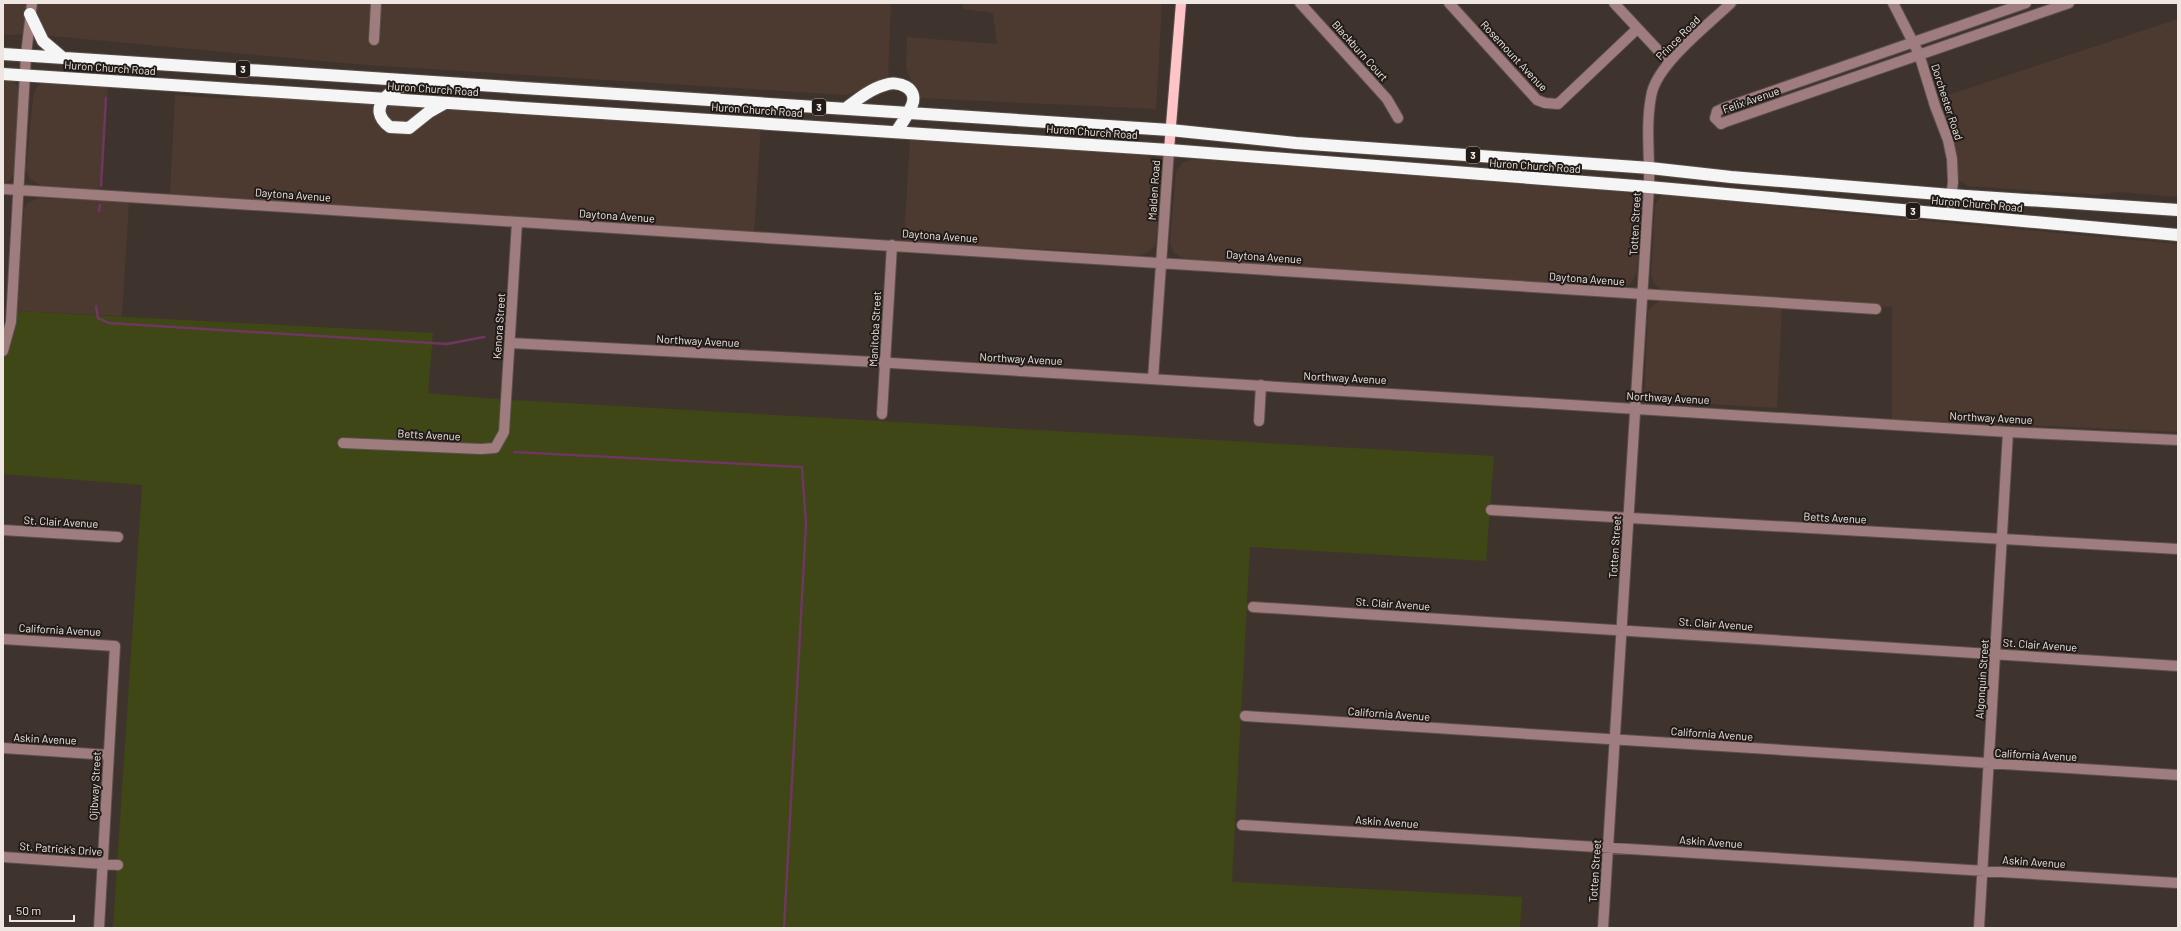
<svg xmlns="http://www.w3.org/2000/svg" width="2181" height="931" font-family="Barlow,sans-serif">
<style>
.built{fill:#4c3a30}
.green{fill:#3e4715}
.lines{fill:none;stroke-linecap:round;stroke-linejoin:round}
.stream{stroke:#6f365f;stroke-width:2.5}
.minor-casing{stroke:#5b504a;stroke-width:12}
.major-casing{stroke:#5b504a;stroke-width:12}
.highway-casing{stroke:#5b504a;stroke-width:14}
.minor{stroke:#9f7c7e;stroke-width:10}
.major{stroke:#fec4c8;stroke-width:10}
.highway{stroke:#f5f5f5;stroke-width:12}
.labels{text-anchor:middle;stroke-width:4;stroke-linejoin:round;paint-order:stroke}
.shield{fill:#221c19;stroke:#b2a9a6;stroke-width:1}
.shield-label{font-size:10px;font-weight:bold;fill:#efe6e2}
.street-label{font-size:11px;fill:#efe6e2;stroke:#221c19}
</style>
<rect width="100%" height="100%" fill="#3f332d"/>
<path class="built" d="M3,3H891L888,79L847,95L365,65L30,34L3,35Z
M963,3H1162L1156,109L918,98L906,68L907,37L997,44L993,13L963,9Z
M2178,19V197L2119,192L2099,195L1968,186L1960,181L1957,174L1956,152L1939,98Z
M3,80H9L17,85L19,95L15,170L11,180L4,184Z
M46,82L108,86L99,190L42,186L30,179L26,169L33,98L37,86Z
M175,95L234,99L255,96L761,127L754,232L170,194Z
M910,138L1141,153L1153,160L1161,172L1156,243L1151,250L1144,254L1134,256L1084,251L904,242Z
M1192,159L1625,192L1634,197L1641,207L1637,273L1629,285L1617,288L1185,259L1174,253L1170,243L1176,172L1182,163Z
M1669,194L1830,212L2178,244V432L1892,419V307L1665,291L1655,285L1651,276L1655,204L1661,196Z
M40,198L129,202L122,316L16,311L24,209L29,202Z
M1660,300L1782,306L1777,408L1644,400L1648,310Z"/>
<path class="green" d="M16,311L433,333L428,393L496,399L1494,456L1486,561L1250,547L1232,882L1522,897L1520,928H113L142,485L3,474V360L15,332Z"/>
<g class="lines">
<path class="stream" d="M101,186L106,98
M99,211L100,205
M96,306L98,318L109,323L447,344L484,337
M514,452L802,467L806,524L784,928"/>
<g class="minor-casing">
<path id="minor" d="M1300,3L1387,99L1398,118
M1449,3L1537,100L1545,103L1558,104L1637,29
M1614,3L1669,62
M1893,3L1919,54L1935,106L1948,140L1952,159L1953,182L1949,215
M2026,3L1724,108L1717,111L1715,118L1721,124L1725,122L2069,3
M374,40L376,3
M3,189L1876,309
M510,343L875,362L2008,432L2178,440
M3,351L11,322L26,55L32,3
M1153,379L1169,150
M882,414L892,245
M1259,421L1261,385
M343,443L481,449L495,448L504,432L517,222
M1491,510L2178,549
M3,530L118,537
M1253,607L2178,666
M3,639L115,646L99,928
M1245,716L2178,775
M3,748L109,755
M1242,825L2178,883
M3,857L118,865
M1603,928L1649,187C1650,155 1645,123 1652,92C1660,62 1708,25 1731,3
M1979,928L2008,432"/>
</g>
<g class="major-casing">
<path id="major" d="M1169,150L1181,3"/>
</g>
<g class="highway-casing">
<path id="highway" d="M30,14L43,41L63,58
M3,54L1170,130L1296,143L1650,168L1731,177L1951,195L2178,210
M3,74L1169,150L1649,187L2178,235
M412,83C392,87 364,108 390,127L409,128L429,112L445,103
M845,109C857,100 870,89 885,85C898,80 919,88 912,105C908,115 902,123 896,132"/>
</g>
<use href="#minor" class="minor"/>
<use href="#major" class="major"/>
<use href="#highway" class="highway"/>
</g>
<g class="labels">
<g class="shield">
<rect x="236" y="61" width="14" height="16" rx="3"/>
<rect x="812" y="99" width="14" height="16" rx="3"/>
<rect x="1466" y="147" width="14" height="16" rx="3"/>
<rect x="1906" y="203" width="14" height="16" rx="3"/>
</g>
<g class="shield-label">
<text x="243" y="73">3</text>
<text x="819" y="111">3</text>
<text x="1473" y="159">3</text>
<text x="1913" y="215">3</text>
</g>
<g class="street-label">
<text transform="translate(1678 38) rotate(-45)" y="4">Prince Road</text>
<text transform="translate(1360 51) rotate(48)" y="4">Blackburn Court</text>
<text transform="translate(1514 56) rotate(47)" y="4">Rosemount Avenue</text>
<text transform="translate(110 68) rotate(4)" y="4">Huron Church Road</text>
<text transform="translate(433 89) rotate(4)" y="4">Huron Church Road</text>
<text transform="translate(1751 100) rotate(-19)" y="4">Felix Avenue</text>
<text transform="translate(1947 102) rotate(72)" y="4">Dorchester Road</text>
<text transform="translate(757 110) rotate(4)" y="4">Huron Church Road</text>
<text transform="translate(1092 132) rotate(4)" y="4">Huron Church Road</text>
<text transform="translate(1535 166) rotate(4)" y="4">Huron Church Road</text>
<text transform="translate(1154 190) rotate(-86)" y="4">Malden Road</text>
<text transform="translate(293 195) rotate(4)" y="4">Daytona Avenue</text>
<text transform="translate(1977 204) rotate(5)" y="4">Huron Church Road</text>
<text transform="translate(617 216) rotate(4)" y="4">Daytona Avenue</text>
<text transform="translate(1635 224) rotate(-87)" y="4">Totten Street</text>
<text transform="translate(940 236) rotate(4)" y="4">Daytona Avenue</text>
<text transform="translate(1264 257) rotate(4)" y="4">Daytona Avenue</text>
<text transform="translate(1587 279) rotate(4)" y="4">Daytona Avenue</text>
<text transform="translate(499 326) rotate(-86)" y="4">Kenora Street</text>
<text transform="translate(875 329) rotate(-87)" y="4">Manitoba Street</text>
<text transform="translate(698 341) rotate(3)" y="4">Northway Avenue</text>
<text transform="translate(1021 359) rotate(3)" y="4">Northway Avenue</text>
<text transform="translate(1345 378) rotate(3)" y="4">Northway Avenue</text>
<text transform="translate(1668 398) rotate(3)" y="4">Northway Avenue</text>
<text transform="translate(1991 418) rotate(3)" y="4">Northway Avenue</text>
<text transform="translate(429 435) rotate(3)" y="4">Betts Avenue</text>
<text transform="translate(1835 518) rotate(3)" y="4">Betts Avenue</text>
<text transform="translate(61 522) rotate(3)" y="4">St. Clair Avenue</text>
<text transform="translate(1615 547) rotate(-86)" y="4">Totten Street</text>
<text transform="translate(1393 604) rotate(4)" y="4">St. Clair Avenue</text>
<text transform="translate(1716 624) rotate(4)" y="4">St. Clair Avenue</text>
<text transform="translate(60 630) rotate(3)" y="4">California Avenue</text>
<text transform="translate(2040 645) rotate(4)" y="4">St. Clair Avenue</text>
<text transform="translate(1982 679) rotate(-86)" y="4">Algonquin Street</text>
<text transform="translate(1389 714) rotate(4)" y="4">California Avenue</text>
<text transform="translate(1712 734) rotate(4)" y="4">California Avenue</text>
<text transform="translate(45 739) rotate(3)" y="4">Askin Avenue</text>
<text transform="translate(2036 755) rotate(3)" y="4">California Avenue</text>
<text transform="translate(95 786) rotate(-87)" y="4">Ojibway Street</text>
<text transform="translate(1387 822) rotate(4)" y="4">Askin Avenue</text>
<text transform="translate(1711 842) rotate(4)" y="4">Askin Avenue</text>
<text transform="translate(61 849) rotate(4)" y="4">St. Patrick's Drive</text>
<text transform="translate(2034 862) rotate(4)" y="4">Askin Avenue</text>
<text transform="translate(1595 871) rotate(-86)" y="4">Totten Street</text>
</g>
</g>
<rect width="2181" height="931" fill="none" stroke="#efe6e2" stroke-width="8"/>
<path d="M10 915v6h64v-6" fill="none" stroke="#efe6e2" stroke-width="2"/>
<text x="16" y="915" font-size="12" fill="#efe6e2" stroke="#221c19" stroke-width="3" paint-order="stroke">50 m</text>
</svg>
